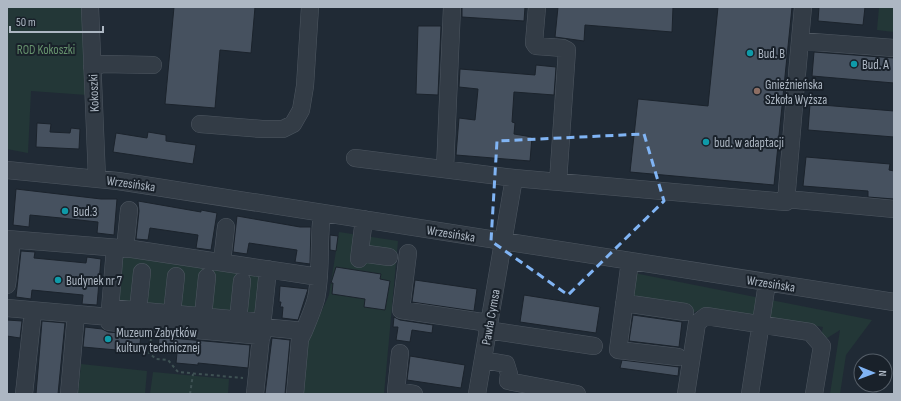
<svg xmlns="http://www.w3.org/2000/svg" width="901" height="401" font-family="'Sofia Sans Condensed',sans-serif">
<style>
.green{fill:#233737}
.building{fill:#46515f;stroke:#1b232c}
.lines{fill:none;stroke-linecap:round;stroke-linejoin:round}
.minor-casing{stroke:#4e5761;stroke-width:18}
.path{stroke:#3f5254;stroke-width:2;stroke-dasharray:3 3;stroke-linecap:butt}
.minor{stroke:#333c46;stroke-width:17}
.marked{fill:none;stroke:#80b4f4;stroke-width:3;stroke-dasharray:8 5;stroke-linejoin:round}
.culture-dot{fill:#0f9aa8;stroke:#19212a;stroke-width:1.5}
.education-dot{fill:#8d6e63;stroke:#19212a;stroke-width:1.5}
.labels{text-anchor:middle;stroke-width:4;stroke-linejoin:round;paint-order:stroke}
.park-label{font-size:13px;fill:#66926d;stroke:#19212a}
.poi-label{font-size:13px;fill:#adb7c3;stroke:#19212a;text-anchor:start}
.street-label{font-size:13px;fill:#adb7c3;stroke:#19212a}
</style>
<rect width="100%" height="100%" fill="#202a35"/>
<path class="green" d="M7,7H83L87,95L31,91L28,153L7,149Z
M879,7H894V32L877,30Z
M339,232L398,241L384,394H302L306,345L329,295Z
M115,248L268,269L262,336L109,322Z
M629,272L872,320L846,355L840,394H830L840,330L824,340H820L823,327L703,308L691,314L624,303Z
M81,364L147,371L145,394H78Z
M153,372L229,379L228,394H150Z"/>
<path class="building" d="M174,7H255L251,53L220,50L215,108L165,104Z
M462,7H525L524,21L462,17Z
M558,7H673L672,32L585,25L584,41L555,37Z
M718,7H792L774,185L630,172L638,99L708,106Z
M819,7H865L863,25L818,21Z
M418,26H441L438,95L416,94Z
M814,52L894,58V83L812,76Z
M536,65L556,67L554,95L514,92L512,122L515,123L514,134L532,137L530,161L456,155L459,118L475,120L478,89L459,87L460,69L535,75Z
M810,104L894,111V137L808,130Z
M37,123L51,124L50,132L70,133L71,128L80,129L79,149L36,147Z
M148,132L166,135V141L196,145L193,164L113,152L116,133L147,138Z
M806,157L890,164L889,170L894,171V199L868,197V191L803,186Z
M16,189L101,199H117L114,235L97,233L98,222L61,218L30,215L29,227L13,225Z
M138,201L201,212V210L217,213L211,250L196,248L198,235L150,228L148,240L136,239L139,211Z
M237,216L300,227H311L310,264L295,262L297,250L249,243L247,254L233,252Z
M330,235L338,236L336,251L330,250Z
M21,251L35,252L34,258L86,263L87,257L101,259L97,305L82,304L83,295L32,290L31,299L16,297Z
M336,267L381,274L380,279L390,281L385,310L364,307L365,299L332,294L333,283H331Z
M415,280L477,289L474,311L412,302Z
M280,286L308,289L298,320L282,318L283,307H280L281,302H279Z
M524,295L600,307L596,333L520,322Z
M633,315L682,322L679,347L629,341Z
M394,317L400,320L433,325L432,333L412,330L410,342L396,340L398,327H393Z
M7,320L22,321L20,338L7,336Z
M42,321L65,323L58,394H36Z
M85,327L102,329L108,332L141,335L139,352L83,347Z
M159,337L250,345L248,368L198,363V365L176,363L177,353L158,351Z
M272,338L290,340L285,394H265Z
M410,356L465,365L461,388L407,380Z
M622,360L679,367L678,376L620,368Z"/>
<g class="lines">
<g class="minor-casing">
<path id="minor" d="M90,7L97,179
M537,7L534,43L536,46L563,48L567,50L558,182
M800,41L894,48
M92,67L103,64L153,65
M797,74L803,7
M200,124L262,129H283L293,124L301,110L305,86L310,7
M355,158L514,178
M445,169L452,7
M7,170L118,181L894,302
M786,199L894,209
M7,239L132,249L319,277
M7,245L11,249L7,285
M115,248L109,322L262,336
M125,249L129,210
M360,253L389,257
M408,253L401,310L489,323
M359,259L364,219
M630,261L618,350L678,357
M222,262L226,227
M624,303L685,312
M7,308L110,317
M111,308L263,322
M138,310L142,272
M172,313L176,276
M203,316L207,277
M238,320L242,281
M262,327L304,331C308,321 313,310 316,299C322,271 318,241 322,213
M487,330L594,346
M400,353L396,391L414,394
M483,360L506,364L509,374L508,381L577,394
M24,394L33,311
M69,394L76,314
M255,394L268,269
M295,394L300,339L304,331
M477,394L514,178L786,202L796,82
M686,394L697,323L706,316L810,332L822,346L814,394
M750,394L767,283"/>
</g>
<path class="path" d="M151,339L149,353L156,359L168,360L178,372L243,378
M190,394L193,374"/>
<use href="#minor" class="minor"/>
</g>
<path class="marked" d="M644,134L664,201L568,295L491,241L497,141Z"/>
<g class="culture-dot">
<circle cx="750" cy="53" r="4"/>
<circle cx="854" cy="64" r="4"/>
<circle cx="706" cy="142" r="4"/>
<circle cx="65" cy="211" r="4"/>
<circle cx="58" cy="280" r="4"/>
<circle cx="108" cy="339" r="4"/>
</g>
<circle class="education-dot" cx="757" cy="91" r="4"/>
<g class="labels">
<g class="park-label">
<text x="46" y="54">ROD Kokoszki</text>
</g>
<g class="poi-label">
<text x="758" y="58">Bud. B</text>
<text x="862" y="69">Bud. A</text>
<text x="765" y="89">Gnieźnieńska<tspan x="765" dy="15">Szkoła Wyższa</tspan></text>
<text x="714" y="147">bud. w adaptacji</text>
<text x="73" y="216">Bud.3</text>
<text x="66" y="285">Budynek nr 7</text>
<text x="116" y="337">Muzeum Zabytków<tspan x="116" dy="15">kultury technicznej</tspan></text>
</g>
<g class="street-label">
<text transform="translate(93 93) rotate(-92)" y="5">Kokoszki</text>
<text transform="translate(131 183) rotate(8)" y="5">Wrzesińska</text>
<text transform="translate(451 233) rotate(9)" y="5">Wrzesińska</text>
<text transform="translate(771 283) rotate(9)" y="5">Wrzesińska</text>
<text transform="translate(490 317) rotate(-80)" y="5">Pawła Cymsa</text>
</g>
</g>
<rect width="901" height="401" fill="none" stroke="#adb7c3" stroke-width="16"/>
<g transform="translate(873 373) rotate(91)"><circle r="19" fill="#19212a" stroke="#545d67"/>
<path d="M0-3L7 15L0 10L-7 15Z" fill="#80b4f4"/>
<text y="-6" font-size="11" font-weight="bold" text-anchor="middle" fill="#adb7c3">N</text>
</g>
<path d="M10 26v6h93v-6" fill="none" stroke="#adb7c3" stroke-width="2"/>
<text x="16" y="26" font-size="12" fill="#adb7c3" stroke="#19212a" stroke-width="3" paint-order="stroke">50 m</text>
</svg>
